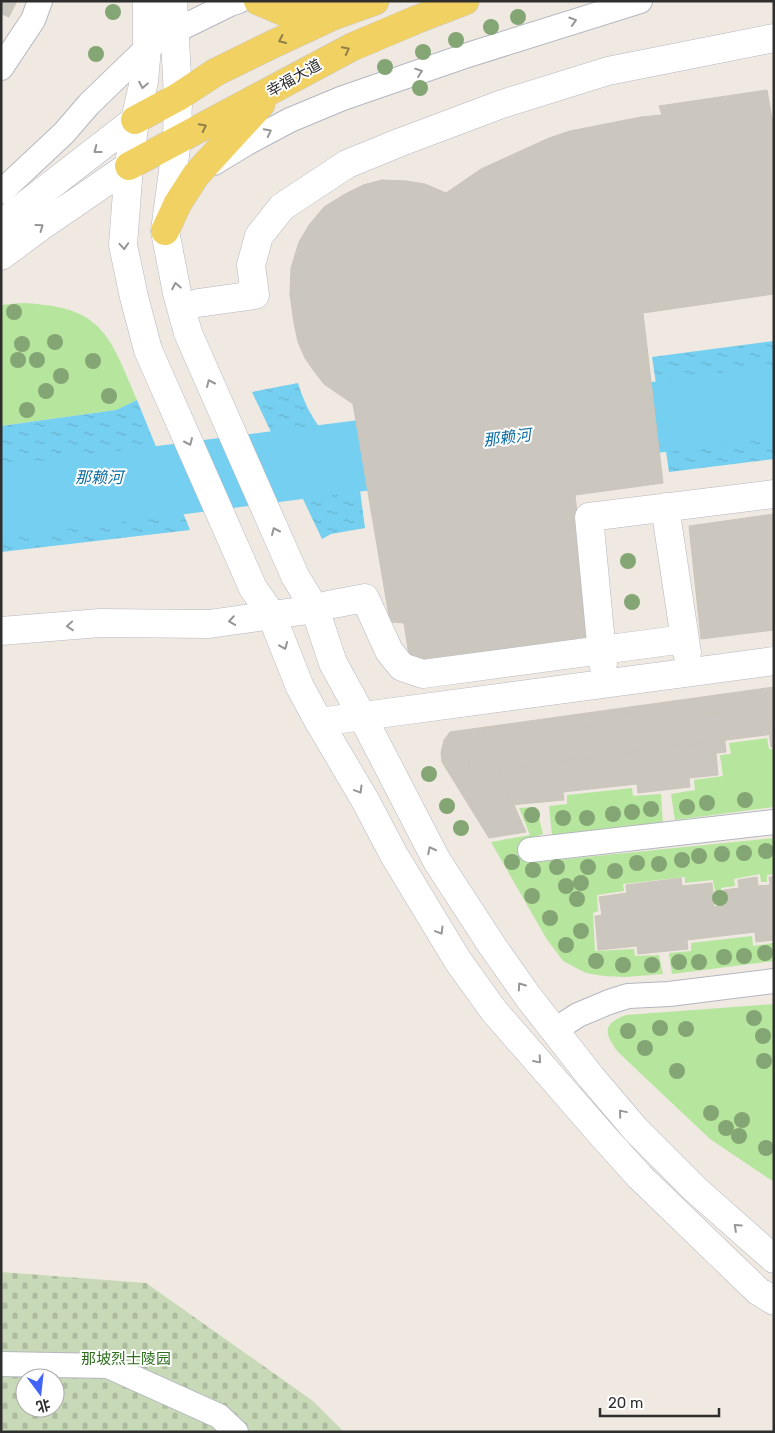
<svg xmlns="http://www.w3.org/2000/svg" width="775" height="1433" font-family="Rubik,'Noto Sans SC',sans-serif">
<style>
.green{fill:#b6e59e}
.cemetery{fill:url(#cemetery-stones);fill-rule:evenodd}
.water{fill:url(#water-ripples)}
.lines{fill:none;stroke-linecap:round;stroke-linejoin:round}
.river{stroke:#75cff0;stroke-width:71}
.building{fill:#cbc7bf;stroke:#cbc5ba}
.service-casing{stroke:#b4b7c1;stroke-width:26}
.pedestrian-casing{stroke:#b4b7c1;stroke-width:29}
.minor-casing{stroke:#b4b7c1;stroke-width:29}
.tertiary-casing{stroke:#b4b7c1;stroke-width:29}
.secondary-casing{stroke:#b4b7c1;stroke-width:29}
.primary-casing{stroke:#c9c9c9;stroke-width:29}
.service{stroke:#fff;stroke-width:24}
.pedestrian{stroke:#fff;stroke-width:28}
.minor{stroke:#fff;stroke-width:28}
.tertiary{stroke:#fff;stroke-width:28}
.secondary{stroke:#fff;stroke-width:28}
.primary{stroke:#f2d163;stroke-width:28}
.tree{fill:#84a574}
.oneway{stroke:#969696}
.oneway2{stroke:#908048}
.labels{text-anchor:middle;stroke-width:4;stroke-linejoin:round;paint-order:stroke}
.street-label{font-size:15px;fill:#2e2e2e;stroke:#fff}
.park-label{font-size:15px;fill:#2c6e1b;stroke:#fff}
.water-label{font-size:16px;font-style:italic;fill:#0d6fa3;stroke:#fff}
</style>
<defs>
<pattern id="cemetery-stones" width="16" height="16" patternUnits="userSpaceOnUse" patternTransform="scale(1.25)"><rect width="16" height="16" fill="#c8d9b8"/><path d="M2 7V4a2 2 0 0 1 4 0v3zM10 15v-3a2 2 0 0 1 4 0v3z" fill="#acbb9e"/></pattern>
<pattern id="water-ripples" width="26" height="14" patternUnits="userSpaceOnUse" patternTransform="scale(1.25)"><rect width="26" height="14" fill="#75cff0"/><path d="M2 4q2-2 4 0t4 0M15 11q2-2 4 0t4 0" fill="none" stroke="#66b2ce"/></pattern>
</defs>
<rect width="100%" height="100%" fill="#efe9e1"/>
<path class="green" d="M20,303C101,306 108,331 137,400L116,410L1,426V305Z
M767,738L769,749H774V807L675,820L671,794L695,790L694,780L723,776L720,755L731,754L729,743Z
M632,788L633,796L661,794L663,824L552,835L549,806L567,804V795Z
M536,807L543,834L524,840L520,846L529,861L537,862L774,838V874L767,875V882H761L760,874L734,879L735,886L721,888L723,903L717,904L713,880L685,883V877L623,884L624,891L597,895L598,911L593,913L595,951L634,949L635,956L659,955L663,974L625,977L604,976L586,973L563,961L546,938L491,842L530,835L519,808Z
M752,936L753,946L773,943L774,961L672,974L669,953L691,951V943Z
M774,1004V1182L710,1139L618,1052C604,1033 602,1024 626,1015Z"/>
<path class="cemetery" d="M1,1272L146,1283L313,1401L344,1432H1ZM25,1378H55V1408H25Z"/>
<path class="water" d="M774,341V459L669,472L652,357Z
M298,383C308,417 326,441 356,460L365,528L331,534L322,539L252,392Z
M137,400L190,530L1,552V426L116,410Z"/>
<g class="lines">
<path class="river" d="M558,430L774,402
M1,502L459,443"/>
</g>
<path class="building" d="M1,1H17L9,17L2,14L1,15Z
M767,90L772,119L774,118V294L643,313L663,483L575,495L591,639L410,662L404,623L390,622L353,404L324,384L314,371L305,358L298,342L294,323L290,294L291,268L299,242L309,225L324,207L345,194L363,185L382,180L406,181L425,184L446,193L481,169L549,138L570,131L641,117L662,115L659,106Z
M774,514V630L701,639L689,526Z
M774,687V734L498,769L526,832L489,838L442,762L441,753L444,740L450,732Z
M700,705L701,715L722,712L726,752L716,753L718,775L689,778L690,787L638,793L637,784L563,792L564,800L510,805L509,797L481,799L479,774L470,775L467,742L485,740L484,728L569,720L570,729L611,725L610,715Z
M774,713V747H771L767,714Z
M757,877L758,886L770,885L769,877H774V940L756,942L755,932L687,940L688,949L638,954L637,946L598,950L595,916L602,915L599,897L627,893L626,885L681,878L682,886L712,883L714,907L726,905L724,890L739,888L738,880Z"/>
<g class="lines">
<g class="service-casing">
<path id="service" d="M1,68L33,20L40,1
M214,163L247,143L290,120L343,98L471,54L640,1
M1,192L64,133L89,104L147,48L175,31L230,4L239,1
M530,850L774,822
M555,1030L578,1015L609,1002L628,996L669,994L774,981
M1,1364L108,1366L219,1416L236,1432"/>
</g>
<g class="pedestrian-casing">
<path id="pedestrian" d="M198,303L255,295L251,265L259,236L282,207L347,164L401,142L502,104L608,71L774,38
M665,507L687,653
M328,605L365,598L389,651L402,667L423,674L684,639
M603,664L589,517L774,494"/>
</g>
<g class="minor-casing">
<path id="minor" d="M319,722L774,661"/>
</g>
<g class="tertiary-casing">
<path id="tertiary" d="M147,1V48L144,81L135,120L129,166L123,245L134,297L148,350L253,588L271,614L300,687L319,722L365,800L394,855L458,961L494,1011L603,1136L640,1177L758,1291L774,1301
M173,1L178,97L177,140L165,231L177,293L188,333L295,576L315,609L333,663L362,716L437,861L493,947L529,998L591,1077L636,1130L696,1190L774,1259
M1,224L135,120
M1,256L40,227L129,166"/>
</g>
<g class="secondary-casing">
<path id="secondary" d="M1,631L100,623L209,624L315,609"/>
</g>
<g class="primary-casing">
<path id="primary" d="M258,1L284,12L332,16
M135,120L178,97L216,72L269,46L333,16L375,1
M129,166L352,47L418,19L465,1
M165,231L178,203L196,175L261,104"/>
</g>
<use href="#service" class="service"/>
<use href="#pedestrian" class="pedestrian"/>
<use href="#minor" class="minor"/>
<use href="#tertiary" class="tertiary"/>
<use href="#secondary" class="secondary"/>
<use href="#primary" class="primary"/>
</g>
<g class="tree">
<circle cx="113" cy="12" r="8"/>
<circle cx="518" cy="17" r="8"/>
<circle cx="491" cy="27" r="8"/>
<circle cx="456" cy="40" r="8"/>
<circle cx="423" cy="52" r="8"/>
<circle cx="96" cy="54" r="8"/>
<circle cx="385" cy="67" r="8"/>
<circle cx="420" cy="88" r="8"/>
<circle cx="14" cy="312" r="8"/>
<circle cx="55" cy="342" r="8"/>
<circle cx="22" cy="344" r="8"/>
<circle cx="18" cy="360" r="8"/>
<circle cx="37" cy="360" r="8"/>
<circle cx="93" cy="361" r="8"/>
<circle cx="61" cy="376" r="8"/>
<circle cx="46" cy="391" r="8"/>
<circle cx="109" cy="396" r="8"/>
<circle cx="27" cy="410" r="8"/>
<circle cx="628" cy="561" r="8"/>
<circle cx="632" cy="602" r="8"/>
<circle cx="429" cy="774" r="8"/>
<circle cx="745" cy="800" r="8"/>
<circle cx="707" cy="803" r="8"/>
<circle cx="447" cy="806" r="8"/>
<circle cx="687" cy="807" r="8"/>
<circle cx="651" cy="809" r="8"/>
<circle cx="632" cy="812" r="8"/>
<circle cx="613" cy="814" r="8"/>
<circle cx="532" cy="815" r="8"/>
<circle cx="563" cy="818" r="8"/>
<circle cx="587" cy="818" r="8"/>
<circle cx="461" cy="828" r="8"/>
<circle cx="766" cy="851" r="8"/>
<circle cx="744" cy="853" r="8"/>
<circle cx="722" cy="854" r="8"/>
<circle cx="699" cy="856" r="8"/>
<circle cx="682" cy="860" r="8"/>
<circle cx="512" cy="862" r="8"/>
<circle cx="637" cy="863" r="8"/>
<circle cx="659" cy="864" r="8"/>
<circle cx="557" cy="867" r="8"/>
<circle cx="588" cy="867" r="8"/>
<circle cx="533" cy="870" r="8"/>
<circle cx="615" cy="871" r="8"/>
<circle cx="581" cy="883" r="8"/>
<circle cx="566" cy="886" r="8"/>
<circle cx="532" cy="896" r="8"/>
<circle cx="720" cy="898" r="8"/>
<circle cx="577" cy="899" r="8"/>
<circle cx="550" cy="918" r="8"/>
<circle cx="581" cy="931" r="8"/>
<circle cx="566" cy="945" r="8"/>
<circle cx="765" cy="953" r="8"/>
<circle cx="744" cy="956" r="8"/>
<circle cx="724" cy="957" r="8"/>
<circle cx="596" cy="961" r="8"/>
<circle cx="679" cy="962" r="8"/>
<circle cx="699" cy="962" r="8"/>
<circle cx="623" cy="965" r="8"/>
<circle cx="652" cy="965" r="8"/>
<circle cx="754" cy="1018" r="8"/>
<circle cx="660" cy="1028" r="8"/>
<circle cx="686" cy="1029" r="8"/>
<circle cx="628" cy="1031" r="8"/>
<circle cx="763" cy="1036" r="8"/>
<circle cx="645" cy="1048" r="8"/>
<circle cx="764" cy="1061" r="8"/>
<circle cx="677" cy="1071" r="8"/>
<circle cx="711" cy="1113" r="8"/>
<circle cx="742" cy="1120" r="8"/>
<circle cx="726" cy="1128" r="8"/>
<circle cx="739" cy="1136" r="8"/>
<circle cx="766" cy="1148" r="8"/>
</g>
<defs><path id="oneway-chevron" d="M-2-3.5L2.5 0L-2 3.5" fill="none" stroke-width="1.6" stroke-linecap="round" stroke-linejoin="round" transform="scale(1.25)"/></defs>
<g class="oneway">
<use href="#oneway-chevron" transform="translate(573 21) rotate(-17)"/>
<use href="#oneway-chevron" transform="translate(419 72) rotate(-19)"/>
<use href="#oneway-chevron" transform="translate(143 85) rotate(101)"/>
<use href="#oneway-chevron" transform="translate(268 132) rotate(-27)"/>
<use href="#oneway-chevron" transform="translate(97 150) rotate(143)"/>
<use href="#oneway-chevron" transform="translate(40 227) rotate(-36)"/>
<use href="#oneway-chevron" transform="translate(124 246) rotate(86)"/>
<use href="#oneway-chevron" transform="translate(176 286) rotate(-101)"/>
<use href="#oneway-chevron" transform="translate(210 383) rotate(-114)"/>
<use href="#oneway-chevron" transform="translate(189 442) rotate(66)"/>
<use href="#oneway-chevron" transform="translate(275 531) rotate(-114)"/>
<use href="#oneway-chevron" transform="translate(232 621) rotate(171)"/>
<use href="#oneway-chevron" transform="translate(70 626) rotate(175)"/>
<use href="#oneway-chevron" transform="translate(284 646) rotate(68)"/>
<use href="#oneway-chevron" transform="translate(359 790) rotate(59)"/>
<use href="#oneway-chevron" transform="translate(431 850) rotate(-117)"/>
<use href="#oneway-chevron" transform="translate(440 931) rotate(59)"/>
<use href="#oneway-chevron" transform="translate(521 986) rotate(-125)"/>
<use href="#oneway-chevron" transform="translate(538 1060) rotate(49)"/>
<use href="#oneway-chevron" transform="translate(622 1113) rotate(-130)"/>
<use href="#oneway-chevron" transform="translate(737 1227) rotate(-138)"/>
</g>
<g class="oneway2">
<use href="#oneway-chevron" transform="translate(282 40) rotate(155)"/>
<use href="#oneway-chevron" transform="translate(346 50) rotate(-27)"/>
<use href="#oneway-chevron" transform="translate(203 127) rotate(-27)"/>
</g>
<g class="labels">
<g class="street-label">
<text transform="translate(294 78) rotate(-29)" y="5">幸福大道</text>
</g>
<g class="park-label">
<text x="126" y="1364">那坡烈士陵园</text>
</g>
<g class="water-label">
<text transform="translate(507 437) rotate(-7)" y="6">那赖河</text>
<text x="99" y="483">那赖河</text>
</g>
</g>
<rect width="775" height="1433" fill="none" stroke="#2e2e2e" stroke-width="5"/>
<g transform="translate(40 1393) rotate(165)"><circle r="24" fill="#ffffff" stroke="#ababab"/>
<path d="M0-4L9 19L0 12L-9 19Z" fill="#4264fb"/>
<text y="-8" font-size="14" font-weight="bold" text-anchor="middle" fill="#2e2e2e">北</text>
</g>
<path d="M600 1408v8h119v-8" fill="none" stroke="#2e2e2e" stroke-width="2.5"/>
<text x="608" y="1408" font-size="15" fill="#2e2e2e" stroke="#ffffff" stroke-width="4" paint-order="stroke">20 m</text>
</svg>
